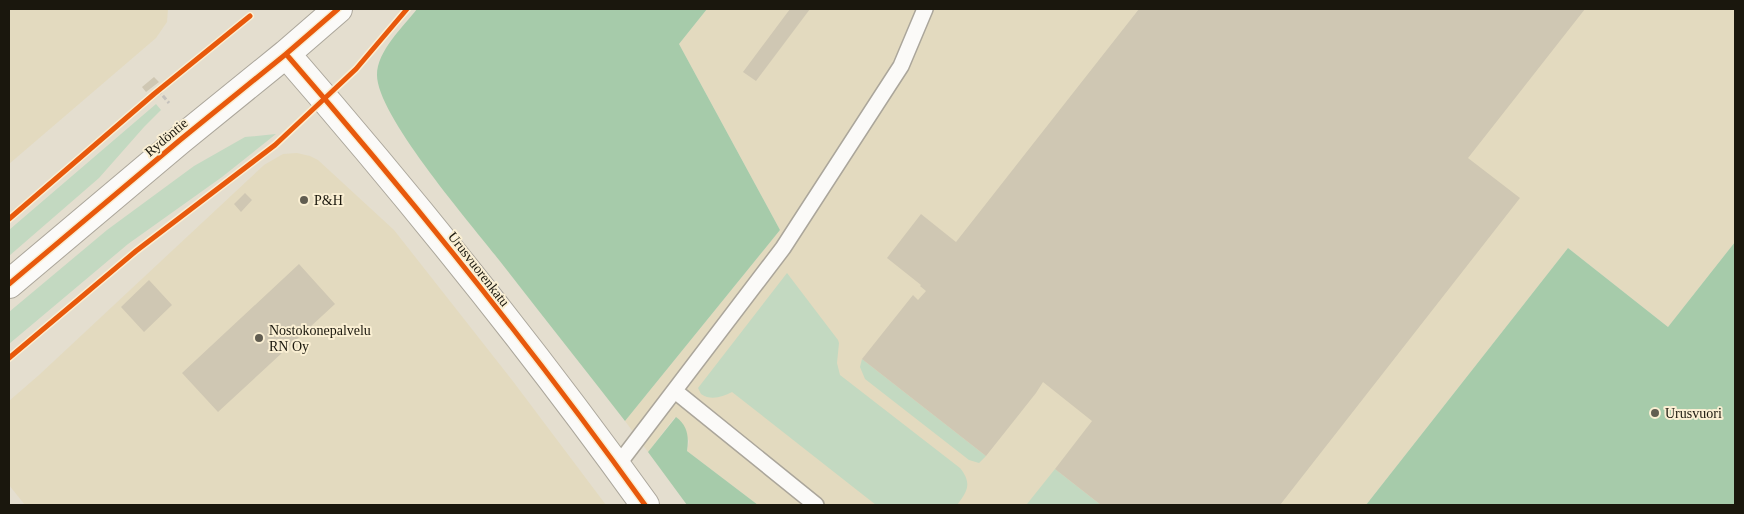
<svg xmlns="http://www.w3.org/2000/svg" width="1744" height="514" font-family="Georgia,serif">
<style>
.built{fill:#e3dabf}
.green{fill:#c3d9c1}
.forest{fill:#a6cbaa}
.building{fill:#cfc7b3}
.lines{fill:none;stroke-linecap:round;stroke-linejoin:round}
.service-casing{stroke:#aba69b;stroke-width:18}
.tertiary-casing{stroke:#aba69b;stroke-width:30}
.path{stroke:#c4c1bc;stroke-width:3;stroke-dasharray:5 2.5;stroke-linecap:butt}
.service{stroke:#fbfaf8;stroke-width:15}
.tertiary{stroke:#fbfaf8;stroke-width:28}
.cycleway-casing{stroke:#faefd3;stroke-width:8}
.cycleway{stroke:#e8590c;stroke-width:5}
.poi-dot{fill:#615d51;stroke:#faefd3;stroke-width:2}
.labels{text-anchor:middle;stroke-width:4;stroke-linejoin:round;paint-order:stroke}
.street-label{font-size:14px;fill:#1a170d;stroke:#faefd3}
.poi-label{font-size:14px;fill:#1a170d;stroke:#faefd3;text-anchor:start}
</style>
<rect width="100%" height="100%" fill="#e4decf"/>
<path class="built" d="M9,9H168L167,22L156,38L9,164Z
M707,9H1735V242L1668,327L1568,248L1366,505H758L687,451L689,441L675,417L648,452L625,421L780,230L679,44Z
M297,153L310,156L318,160L394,230L512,380L606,505H25L9,485V401L39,375L264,165L283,154Z"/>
<path class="green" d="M156,104L161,110L144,127L99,178L9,256V230Z
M276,134L222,177L128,244L9,344V312L107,230L194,166L245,137Z
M787,273L838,340L839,343L837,363L840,375L960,468C972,483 968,491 957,505H876L732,392C722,397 711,401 701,394L698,388Z
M862,359L986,456L979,463L969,460L865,379L860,367Z
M1055,469L1101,505L1027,504Z"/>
<path class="forest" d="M417,9H707L679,44L780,230L625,421C583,367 541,314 499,260C472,225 377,116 377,75C377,51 403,27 417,9Z
M1735,242V505H1366L1568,248L1668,327Z
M676,417C688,426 689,437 687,451L758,505H687L648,452Z"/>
<path class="building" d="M790,9H810L756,81L743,72Z
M1139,9H1585L1468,158L1520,198L1280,505H1101L1055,469L1092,421L1043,382L1036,393L986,456L862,359L913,295L918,300L926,291L920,286L921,285L887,258L921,214L956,242Z
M154,77L159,82L146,92L142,87Z
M245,193L252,200L241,212L234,204Z
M299,264L335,304L218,412L182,373Z
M149,280L172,305L144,332L121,307Z"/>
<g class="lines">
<g class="service-casing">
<path id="service" d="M675,391L816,505
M617,466L783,248L901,66L925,9"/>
</g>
<g class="tertiary-casing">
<path id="tertiary" d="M286,54C412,199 533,349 645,505
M9,284L180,140L286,54L338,9"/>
</g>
<path class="path" d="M158,90L169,103"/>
<use href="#service" class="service"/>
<use href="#tertiary" class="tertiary"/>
<g class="cycleway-casing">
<path id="cycleway" d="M286,54C412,199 533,349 645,505
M9,219L154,94L250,16
M9,284L180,140L286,54L338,9
M9,358L136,251L275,145L356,69L407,9"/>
</g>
<use href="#cycleway" class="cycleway"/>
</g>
<g class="poi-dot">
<circle cx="304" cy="200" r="5"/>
<circle cx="259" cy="338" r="5"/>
<circle cx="1655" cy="413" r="5"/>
</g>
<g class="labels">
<g class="street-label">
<text transform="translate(166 137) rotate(-40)" y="5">Rydöntie</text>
<text transform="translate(479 269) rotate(52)" y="5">Urusvuorenkatu</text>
</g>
<g class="poi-label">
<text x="314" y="205">P&amp;H</text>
<text x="269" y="335">Nostokonepalvelu<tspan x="269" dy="16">RN Oy</tspan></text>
<text x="1665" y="418">Urusvuori</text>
</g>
</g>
<rect width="1744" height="514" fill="none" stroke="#1a170d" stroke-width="20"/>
</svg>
